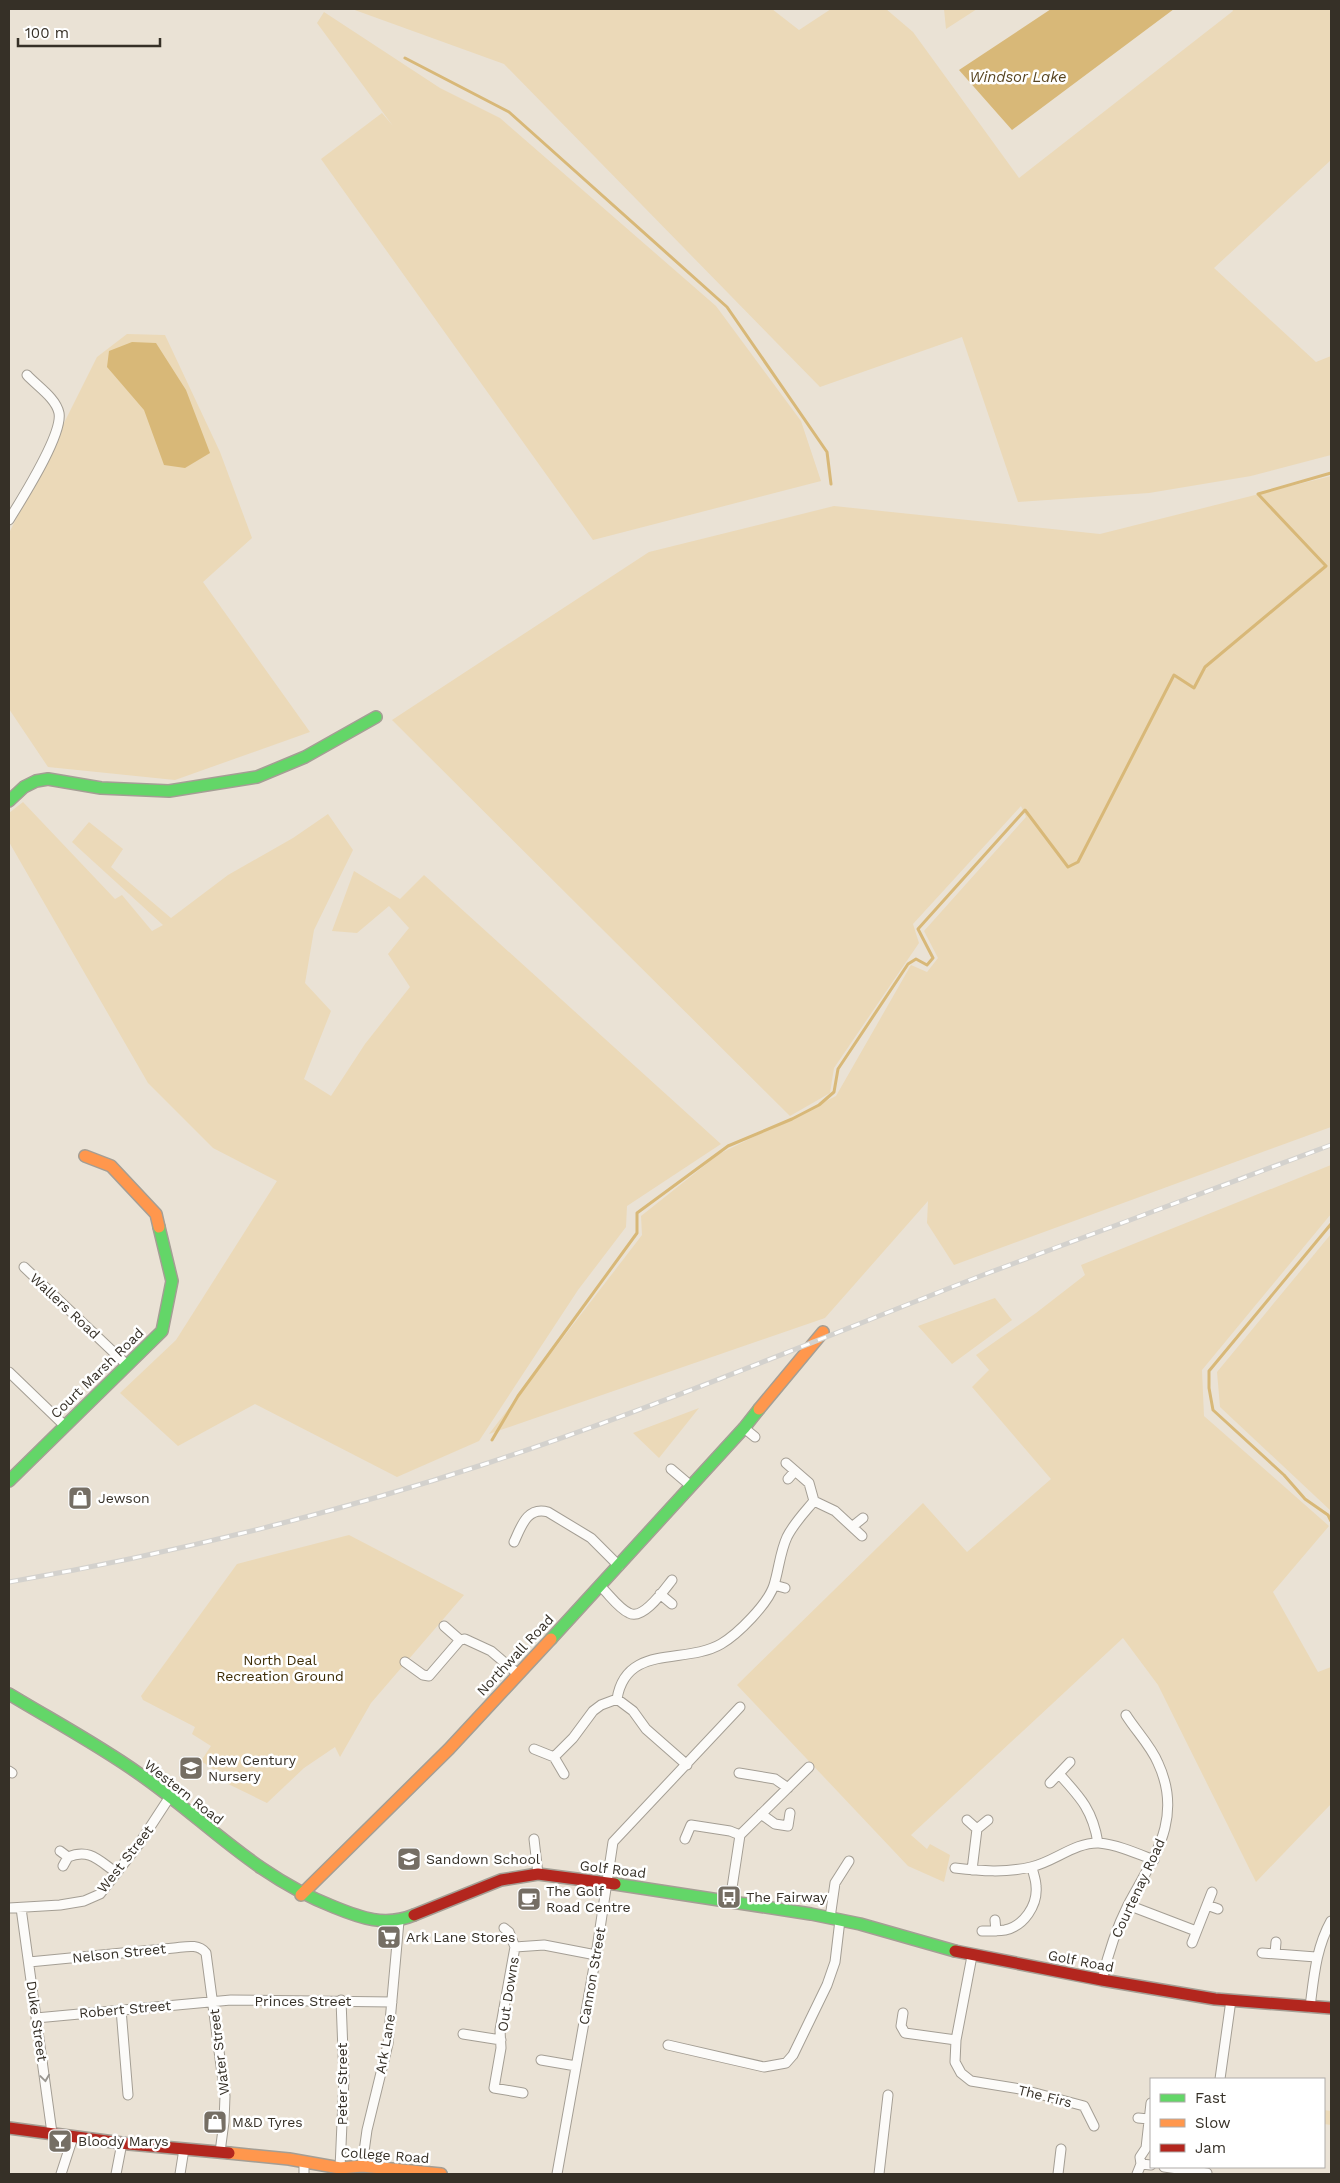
<svg xmlns="http://www.w3.org/2000/svg" width="1340" height="2183" font-family="'Work Sans',sans-serif">
<style>
.green{fill:#ebd9b8}
.water{fill:#d8b878}
.lines{fill:none;stroke-linecap:round;stroke-linejoin:round}
.stream{stroke:#d8b878;stroke-width:3}
.street-casing{stroke:#a49e94;stroke-width:11}
.fast-casing{stroke:#a49e94;stroke-width:14}
.slow-casing{stroke:#a49e94;stroke-width:14}
.jam-casing{stroke:#a49e94;stroke-width:14}
.street{stroke:#fcfbf9;stroke-width:9}
.fast{stroke:#63d668;stroke-width:11}
.slow{stroke:#ff974d;stroke-width:11}
.jam{stroke:#b3261e;stroke-width:11}
.rail-casing{stroke:#d3d1cd;stroke-width:5}
.rail{stroke:#fff;stroke-width:3;stroke-dasharray:9;stroke-linecap:butt}
.oneway{stroke:#999690}
.labels{text-anchor:middle;stroke-width:5;stroke-linejoin:round;paint-order:stroke}
.street-label{font-size:14px;fill:#363027;stroke:#fff}
.poi-label{font-size:14px;fill:#363027;stroke:#fff;text-anchor:start}
.park-label{font-size:14px;fill:#3d2c05;stroke:#fff}
.water-label{font-size:15px;font-style:italic;fill:#584521;stroke:#fff}
</style>
<rect width="100%" height="100%" fill="#eae2d5"/>
<path class="green" d="M352,9H772L799,30L831,9H886L913,32L1019,178L1233,11L1232,9H1331V160L1214,268L1316,362L1331,356V455L1251,476L1149,493L1018,502L962,337L820,387L504,64Z
M944,9H977L946,29Z
M324,12L440,88L500,118L716,306L801,421L821,481L593,540L321,159L382,113L393,126L317,23Z
M127,334L165,335L220,452L252,538L203,582L310,732L175,780L48,767L9,709V533L97,357Z
M1331,476V1127L954,1265L927,1223L928,1201L825,1318L489,1434L642,1235L641,1216L719,1154L836,1096L911,965L927,972L938,958L924,931L1026,817L1021,806L913,924L919,943L834,1068L830,1093L790,1116L392,720L649,552L834,506L1100,534Z
M23,802L115,899L122,895L152,931L163,925L72,842L89,822L123,849L111,867L171,918L228,875L293,838L328,814L353,850L314,930L305,983L331,1011L304,1079L331,1096L365,1044L410,987L388,954L409,928L389,906L357,933L332,931L354,871L400,899L424,875L721,1144L627,1206L626,1227L578,1290L479,1441L397,1477L255,1404L178,1446L120,1393L176,1340L277,1181L213,1148L148,1083L9,842V813Z
M1331,1165V1214L1202,1370L1204,1416L1329,1526L1273,1592L1318,1672L1331,1667V1804L1256,1882L1158,1685L1123,1638L911,1835L927,1849L930,1844L950,1855L944,1882L908,1866L737,1685L923,1503L967,1552L1051,1479L972,1387L989,1370L976,1355L1036,1313L1085,1275L1081,1265Z
M1331,1234V1511L1220,1407L1217,1372Z
M995,1298L1012,1320L952,1364L918,1326Z
M699,1408L659,1458L633,1433Z
M349,1535L464,1595L371,1703L340,1757L335,1747L304,1768L267,1803L222,1781V1775L201,1761L211,1746L192,1734L195,1727L143,1700L141,1696L237,1564Z
M1324,2110L1331,2111V2125L1324,2124Z"/>
<path class="water" d="M1051,9H1174L1012,130L959,70Z
M132,342L156,343L186,390L210,453L185,468L164,465L144,410L107,367L109,351Z"/>
<g class="lines">
<path class="stream" d="M405,58L509,112L727,307L827,452L831,484
M1331,1224L1209,1371V1388L1213,1410L1284,1475L1305,1499L1328,1515L1331,1521
M492,1440L518,1396L637,1233V1213L728,1146L792,1119L819,1105L834,1092L838,1069L908,964L916,959L927,965L933,958L918,929L1025,810L1068,867L1078,862L1174,675L1194,688L1205,667L1326,566L1258,494L1331,473"/>
<g class="street-casing">
<path id="street" d="M9,520C21,500 63,435 59,413C56,398 37,386 27,375
M24,1267L127,1365
M9,1372L64,1425
M744,1428L755,1437
M671,1469L691,1486
M788,1479L795,1471
M814,1501L835,1511L862,1536
M853,1526L863,1518
M514,1542C521,1527 527,1506 548,1512L591,1538L619,1566
M774,1585L785,1588
M600,1586C609,1594 618,1608 629,1613C643,1621 664,1590 672,1580
M660,1594L672,1604
M444,1626L460,1640
M405,1662L423,1675L429,1676L460,1640L465,1639L491,1651L518,1674
M617,1699C626,1643 685,1665 721,1644C738,1634 768,1604 774,1585C779,1569 780,1552 787,1537C794,1523 804,1513 814,1501L809,1483L786,1463
M534,1749L554,1757L564,1774
M554,1757L573,1738L593,1711L601,1705L617,1699L633,1711L646,1729L687,1765
M9,1771L12,1773
M739,1773L775,1779L788,1788
M1060,1775C1081,1798 1093,1811 1098,1843
M1050,1783L1070,1762
M761,1814L775,1824L788,1826L790,1813
M967,1820L977,1829L972,1870
M977,1829L988,1820
M534,1839L538,1874
M685,1839L691,1825L730,1831L740,1835
M60,1851L68,1857L63,1866
M68,1857C90,1848 99,1861 117,1873
M955,1868C981,1871 1005,1873 1031,1867C1054,1862 1075,1842 1099,1843C1118,1845 1136,1853 1154,1860
M730,1901L740,1835L809,1767
M1128,1905L1196,1931
M1207,1905L1218,1909
M9,1908L60,1905L84,1901L100,1894L139,1844L169,1798
M21,1908L52,2133
M830,1918L835,1883L849,1861
M995,1920L996,1931
M504,1928L509,1932L515,1947
M982,1931C989,1931 998,1931 1005,1930C1024,1926 1038,1905 1036,1886C1036,1880 1033,1873 1032,1867
M1192,1943L1212,1892
M1262,1953L1316,1957
M1275,1954L1276,1942
M972,1956L956,2040L955,2062L961,2073L971,2081L1020,2089L1084,2106L1094,2126
M29,1962L174,1948C185,1947 198,1943 206,1953L225,2096L224,2122L220,2152
M1102,1980C1108,1954 1116,1929 1128,1905C1153,1858 1184,1819 1158,1763C1151,1746 1136,1731 1126,1715
M1310,2007C1314,1976 1316,1948 1331,1921
M121,2009L128,2095
M903,2013L901,2026L905,2033L956,2040
M36,2018L231,2000L392,2002
M463,2034L501,2040
M668,2045L764,2067L786,2063L793,2055L827,1985L835,1962L840,1920
M541,2060L576,2066
M1220,2079L1231,2000
M523,2093L494,2088L501,2048L500,2030L515,1947L544,1945L596,1955
M1151,2103L1146,2148L1140,2157L1141,2164L1151,2165
M1138,2118L1149,2119
M304,2162V2174
M362,2166L367,2130L388,2044L399,1921
M1164,2167L1207,2173
M340,2168L344,2078L341,2000
M61,2174L73,2137
M116,2174L122,2143
M180,2174L184,2149
M557,2174L596,1955L613,1842L740,1707
M879,2174L888,2095
M1058,2174L1061,2149
M1137,2174L1141,2164"/>
</g>
<g class="fast-casing">
<path id="fast" d="M9,801L24,787L36,781L48,779L101,788L169,791L257,777L305,757L376,717
M9,1481L162,1331L172,1281L159,1227
M551,1639L744,1428L759,1409
M9,1694C52,1720 97,1744 138,1773C206,1820 254,1876 334,1907C361,1918 385,1927 414,1915
M615,1884L811,1914L860,1924L955,1951"/>
</g>
<g class="slow-casing">
<path id="slow" d="M85,1156L111,1166L156,1214L159,1227
M759,1409L823,1332
M301,1895L449,1749L551,1639
M229,2153L289,2159L340,2168L362,2166L441,2174"/>
</g>
<g class="jam-casing">
<path id="jam" d="M414,1915L501,1880L538,1874L615,1884
M955,1951L1102,1980L1215,1999L1331,2008
M9,2128L129,2144L229,2153"/>
</g>
<use href="#street" class="street"/>
<use href="#fast" class="fast"/>
<use href="#slow" class="slow"/>
<use href="#jam" class="jam"/>
<g class="rail-casing">
<path id="rail" d="M9,1582C170,1554 329,1515 485,1464C653,1409 818,1339 983,1275C1099,1231 1215,1189 1331,1145"/>
</g>
<use href="#rail" class="rail"/>
</g>
<defs><path id="oneway-chevron" d="M-2-3.5L2.5 0L-2 3.5" fill="none" stroke-width="1.6" stroke-linecap="round" stroke-linejoin="round" transform="scale(1.25)"/></defs>
<use class="oneway" href="#oneway-chevron" transform="translate(45 2078) rotate(82)"/>
<defs>
<g id="shop-square" transform="scale(1.25)"><rect x="-9" y="-9" width="18" height="18" rx="4" fill="#756e64" stroke="#fff"/><path d="M-5-2.5h2.3a2.7 3.5 0 0 1 5.4 0H5L5.5 6h-11ZM-1.5-2.5h3a1.5 2.3 0 0 0-3 0Z" fill="#fff"/></g>
<g id="school-square" transform="scale(1.25)"><rect x="-9" y="-9" width="18" height="18" rx="4" fill="#756e64" stroke="#fff"/><path d="M0-5L7-2L0 1L-7-2ZM-4 1L0 2.5L4 1V4Q0 6-4 4Z" fill="#fff"/></g>
<g id="bus-square" transform="scale(1.25)"><rect x="-9" y="-9" width="18" height="18" rx="4" fill="#756e64" stroke="#fff"/><path d="M-5-6H5V4H4V6H2V4H-2V6H-4V4H-5ZM-3.5-4V0h7V-4ZM-3.5 1.2v1.5H-2V1.2ZM2 1.2v1.5H3.5V1.2Z" fill="#fff"/></g>
<g id="cafe-square" transform="scale(1.25)"><rect x="-9" y="-9" width="18" height="18" rx="4" fill="#756e64" stroke="#fff"/><path d="M-5.5-4.5H6V0H3Q3 3.5 0 3.5H-2.5Q-5.5 3.5-5.5 0ZM3-3.2v2h1.7v-2ZM-6 4.5H4V6H-6Z" fill="#fff"/></g>
<g id="supermarket-square" transform="scale(1.25)"><rect x="-9" y="-9" width="18" height="18" rx="4" fill="#756e64" stroke="#fff"/><path d="M-6-5.5h2.5l.6 2H6L4.5 2H-2.5L-4.4-4H-6ZM-1.5 3.2a1.3 1.3 0 1 0 .1 0ZM3 3.2a1.3 1.3 0 1 0 .1 0Z" fill="#fff"/></g>
<g id="bar-square" transform="scale(1.25)"><rect x="-9" y="-9" width="18" height="18" rx="4" fill="#756e64" stroke="#fff"/><path d="M-6-5H6L.8 .8V4.5H3.5V6h-7V4.5H-.8V.8Z" fill="#fff"/></g>
</defs>
<g fill-rule="evenodd">
<use href="#shop-square" x="80" y="1498"/>
<use href="#school-square" x="191" y="1768"/>
<use href="#school-square" x="409" y="1859"/>
<use href="#bus-square" x="729" y="1897"/>
<use href="#cafe-square" x="529" y="1899"/>
<use href="#supermarket-square" x="389" y="1937"/>
<use href="#shop-square" x="215" y="2122"/>
<use href="#bar-square" x="60" y="2141"/>
</g>
<g class="labels">
<g class="street-label">
<text transform="translate(65 1306) rotate(43)" y="5">Wallers Road</text>
<text transform="translate(97 1373) rotate(-44)" y="5">Court Marsh Road</text>
<text transform="translate(515 1655) rotate(-47)" y="5">Northwall Road</text>
<text transform="translate(184 1792) rotate(38)" y="5">Western Road</text>
<text transform="translate(125 1859) rotate(-52)" y="5">West Street</text>
<text transform="translate(613 1869) rotate(7)" y="5">Golf Road</text>
<text transform="translate(1138 1888) rotate(-65)" y="5">Courtenay Road</text>
<text transform="translate(119 1953) rotate(-6)" y="5">Nelson Street</text>
<text transform="translate(1081 1961) rotate(11)" y="5">Golf Road</text>
<text transform="translate(592 1976) rotate(-80)" y="5">Cannon Street</text>
<text transform="translate(508 1994) rotate(-81)" y="5">Out Downs</text>
<text x="303" y="2006">Princes Street</text>
<text transform="translate(125 2009) rotate(-5)" y="5">Robert Street</text>
<text transform="translate(37 2021) rotate(82)" y="5">Duke Street</text>
<text transform="translate(385 2044) rotate(-80)" y="5">Ark Lane</text>
<text transform="translate(219 2052) rotate(-97)" y="5">Water Street</text>
<text transform="translate(342 2084) rotate(-90)" y="5">Peter Street</text>
<text transform="translate(1045 2096) rotate(14)" y="5">The Firs</text>
<text transform="translate(385 2155) rotate(4)" y="5">College Road</text>
</g>
<g class="poi-label">
<text x="98" y="1503">Jewson</text>
<text x="208" y="1765">New Century<tspan x="208" dy="16">Nursery</tspan></text>
<text x="426" y="1864">Sandown School</text>
<text x="546" y="1896">The Golf<tspan x="546" dy="16">Road Centre</tspan></text>
<text x="746" y="1902">The Fairway</text>
<text x="406" y="1942">Ark Lane Stores</text>
<text x="232" y="2127">M&amp;D Tyres</text>
<text x="78" y="2146">Bloody Marys</text>
</g>
<g class="park-label">
<text x="280" y="1665">North Deal<tspan x="280" dy="16">Recreation Ground</tspan></text>
</g>
<g class="water-label">
<text x="1018" y="82">Windsor Lake</text>
</g>
</g>
<rect width="1340" height="2183" fill="none" stroke="#363027" stroke-width="20"/>
<rect x="1150" y="2078" width="175" height="90" fill="#ffffff" stroke="#afaca9"/>
<rect x="1160" y="2094" width="25" height="8" fill="#63d668" stroke="#afaca9"/>
<text x="1195" y="2103" font-size="15" fill="#363027">Fast</text>
<rect x="1160" y="2119" width="25" height="8" fill="#ff974d" stroke="#afaca9"/>
<text x="1195" y="2128" font-size="15" fill="#363027">Slow</text>
<rect x="1160" y="2144" width="25" height="8" fill="#b3261e" stroke="#afaca9"/>
<text x="1195" y="2153" font-size="15" fill="#363027">Jam</text>
<path d="M18 38v8h142v-8" fill="none" stroke="#363027" stroke-width="2.5"/>
<text x="25" y="38" font-size="15" fill="#363027" stroke="#ffffff" stroke-width="4" paint-order="stroke">100 m</text>
</svg>
